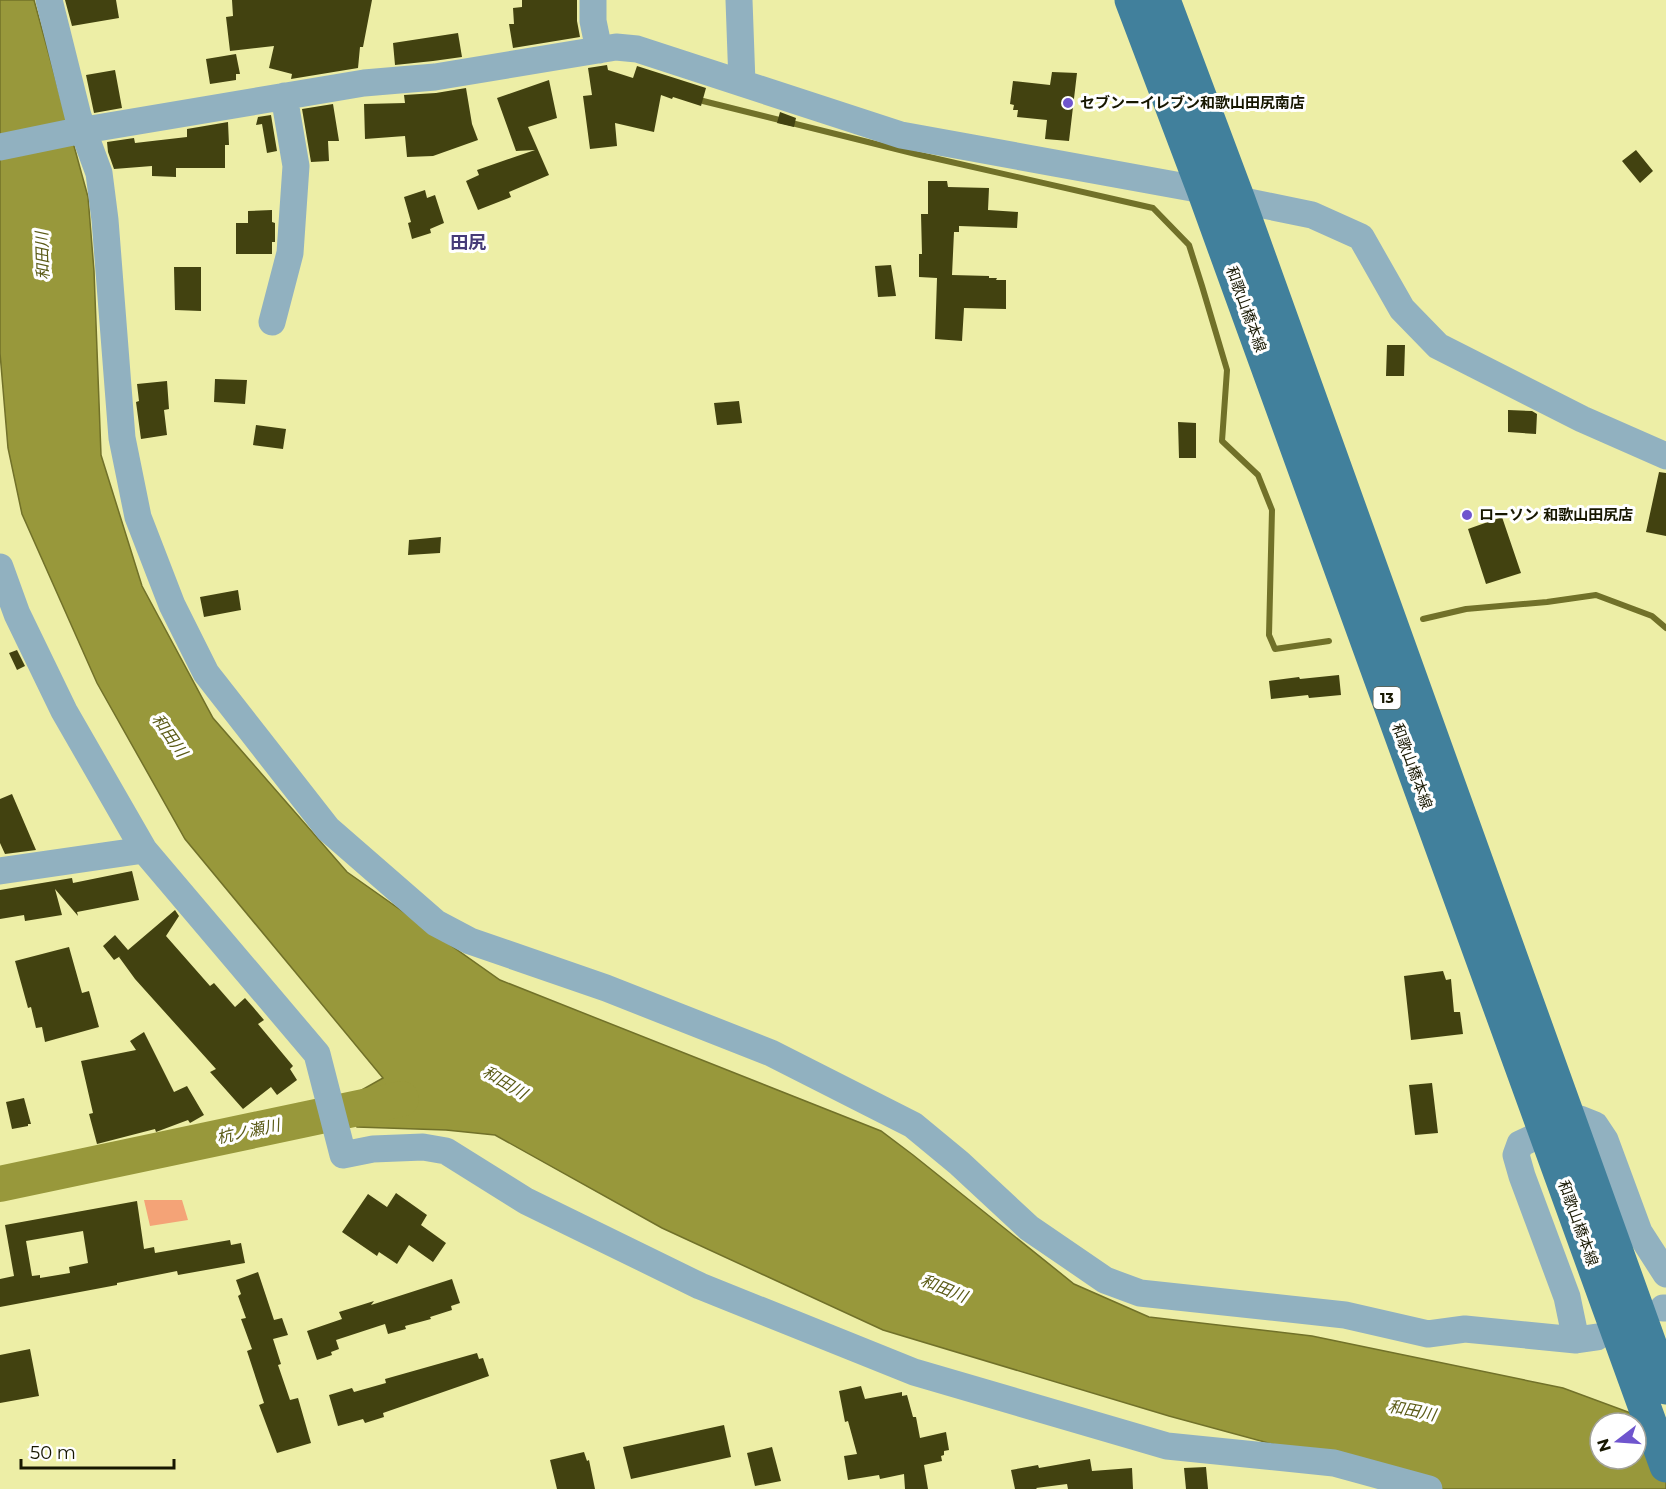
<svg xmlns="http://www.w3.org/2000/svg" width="1666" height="1489" font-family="Montserrat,'Noto Sans JP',sans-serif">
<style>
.green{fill:#f4a377}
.water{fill:#98983b;stroke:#717129;stroke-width:1.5;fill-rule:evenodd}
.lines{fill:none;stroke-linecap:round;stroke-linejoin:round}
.stream{stroke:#717129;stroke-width:6}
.river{stroke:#98983b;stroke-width:36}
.building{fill:#424210;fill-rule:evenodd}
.minor{stroke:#91b1c0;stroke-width:27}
.major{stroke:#41809c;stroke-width:33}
.poi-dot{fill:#6f55ce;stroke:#fff;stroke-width:2}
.labels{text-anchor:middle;stroke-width:6;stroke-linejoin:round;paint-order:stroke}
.shield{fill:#fff;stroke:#5d5d4c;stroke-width:1.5}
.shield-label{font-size:14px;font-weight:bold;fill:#171700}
.poi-label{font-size:15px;font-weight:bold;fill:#171700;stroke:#fff;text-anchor:start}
.street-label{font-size:15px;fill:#171700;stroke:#fff}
.water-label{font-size:16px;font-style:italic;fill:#5b5b17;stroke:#fff}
.quarter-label{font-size:18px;font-weight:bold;fill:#463b78;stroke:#fff}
</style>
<rect width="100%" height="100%" fill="#edeea6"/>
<path class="green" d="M144,1200H182L188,1220L150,1226Z"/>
<path class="water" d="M0,0H34L88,197L94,271L101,455L142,586L213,718L347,872L500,980L881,1131L913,1155L1074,1284L1149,1317L1312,1336L1563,1388L1666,1426V1489H1437L1169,1416L883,1330L662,1228L495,1135L446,1130L357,1127L349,1097L383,1078L185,839L97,683L22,514L8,448L0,353ZM1600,1423H1636V1459H1600Z"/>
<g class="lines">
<path class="stream" d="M703,101L916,154L1153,208L1189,245L1202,286L1227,370L1222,441L1258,475L1272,510L1269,635L1275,649L1329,641
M1423,619L1466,609L1547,602L1596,595L1652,616L1666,628"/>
<path class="river" d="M0,1184L401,1099"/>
</g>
<path class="building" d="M65,0H116L119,18L72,26Z
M232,0H372L363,47H360L358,68L291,79L292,74L269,68L274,46L230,51L226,17L233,16Z
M522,0H577V21L580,37L513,48L509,24H514L513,8L522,7Z
M458,33L462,57L433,61L395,65L393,43Z
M236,54L240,74H236V80L210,84L206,59Z
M607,65L608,70L633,78L637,66L706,88L701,106L673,97L672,99L661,95L654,132L615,123L617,146L590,149L583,96L592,95L588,68Z
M115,70L122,108L94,113L86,75Z
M1052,72L1077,73L1069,141L1045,139L1047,120L1017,117L1018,110H1013L1014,105L1010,104L1013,81L1050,85Z
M549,80L557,118L528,127L549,175L509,192L511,197L478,210L466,181L479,175L477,170L535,150L516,151L497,98Z
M466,88L472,124L478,140L433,156L407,157L405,136L365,139L364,104L405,103L404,95L436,93Z
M333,104L339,141H328L329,161L311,162L302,109Z
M780,112L796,118L794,127L777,123Z
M271,115L277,151L267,153L262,124L256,125L258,117Z
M228,122L229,145H225V168H176V177L152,176V166L114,169L108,152L107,142L134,138L135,143L187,137V129Z
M1636,150L1653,171L1640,183L1622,161Z
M928,181H947L948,187L989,188L988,210L1018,212L1017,228L959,226V232H954L952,275L989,276V278H997L996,280H1006V309L964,308L962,341L935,339L937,278L919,277V254H922L921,214H928Z
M425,190L427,198L435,195L444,223L430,229L431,233L412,239L408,223L411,222L404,197Z
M272,210V222L275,223V242H272V254H236V223H248V211Z
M891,265L896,296L878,297L875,266Z
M174,267H201V311L175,310Z
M1387,345H1405L1404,376H1386Z
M215,379L247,380L245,404L214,402Z
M167,381L169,409L164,410L167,435L141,439L136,402L139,401L137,384Z
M739,401L742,423L717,425L714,403Z
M1508,410L1532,411L1537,414L1536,434L1508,432Z
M1178,422L1196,423V458H1179Z
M256,425L286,429L283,449L253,445Z
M1659,472L1666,473V536L1646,532Z
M1502,517L1521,573L1486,584L1468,529Z
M441,537L440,553L408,555L409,540Z
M238,590L241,610L204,617L200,597Z
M17,650L25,666L17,670L9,653Z
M1339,675L1341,695L1309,698L1308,695L1271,699L1269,681L1299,677L1300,679Z
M12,794L36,850L5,854L0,843V799Z
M132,871L139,900L77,912L78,916L55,889L62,915L25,921L24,915L0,919V890L72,878L73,883Z
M175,910L179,916L166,936L210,986L214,983L235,1007L245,998L253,1007L264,1020L258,1024L293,1066L290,1069L297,1080L277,1095L271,1087L243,1109L210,1072L216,1069L135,979L119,957L122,955L114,960L103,946L115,935L128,950Z
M69,947L82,993L89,991L99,1027L45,1042L42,1027L36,1028L31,1007L28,1008L15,961Z
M1443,971L1446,980L1451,979L1454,1012H1460L1463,1034L1411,1040L1404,976Z
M144,1032L174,1092L187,1086L204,1115L190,1123L188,1120L156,1132L155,1129L97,1144L89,1114L93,1113L81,1061L136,1050L130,1041Z
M1432,1083L1438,1133L1415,1135L1409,1085Z
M24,1098L31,1124H28V1126L12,1129L6,1102Z
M396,1193L427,1215L421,1225L446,1243L433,1262L409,1245L397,1264L379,1252L377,1256L342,1232L368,1194L387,1207Z
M137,1201L144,1249L154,1247L155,1253L230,1240L231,1245L241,1243L245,1263L178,1275L177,1271L117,1283V1285L0,1307V1279L14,1276L5,1225ZM83,1231L88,1263L69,1267L70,1273L40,1278V1275L32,1276L26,1241Z
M258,1272L274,1320L282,1318L288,1335L273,1339L281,1364L278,1365L290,1400L298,1398L311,1443L277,1453L259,1405L264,1403L247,1351L252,1349L241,1319L246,1318L238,1296L241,1294L236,1280Z
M452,1279L460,1303L451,1306L452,1310L430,1317L431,1319L405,1326L406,1329L388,1334L385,1324L336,1340L339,1349L331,1352L332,1355L317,1360L307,1331L342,1319L339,1312L374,1301L371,1305Z
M30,1349L39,1396L0,1403V1355Z
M477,1353L479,1359L483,1358L489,1376L383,1413L384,1417L365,1423L363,1419L338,1426L329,1395L352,1388L354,1392L386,1383L385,1379Z
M861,1386L865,1399L902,1392V1396L907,1395L913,1417H916L920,1438L946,1432L949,1450L944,1451V1455L941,1456L942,1461L924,1465L928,1489H905L904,1474L880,1479L879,1475L848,1480L844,1456L857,1454L848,1421L845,1422L839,1391Z
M724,1425L731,1457L631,1479L623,1447Z
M772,1447L781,1481L755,1486L747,1453Z
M584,1452L587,1461L589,1460L595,1489H557L550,1460Z
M1090,1459L1092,1471L1132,1468L1133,1489H1068L1067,1484L1036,1488L1037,1489H1015L1011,1470L1038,1465L1039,1468Z
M1206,1467L1208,1489H1186L1184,1468Z"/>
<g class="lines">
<path class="minor" d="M49,0L78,116L99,173L105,220L122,438L138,517L172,605L206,673L328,829L436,923L470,941L606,988L771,1053L913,1125L959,1163L1029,1228L1105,1280L1140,1293L1345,1315L1428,1334L1465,1329L1576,1340L1597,1337
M593,0V21L599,50
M739,0L742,83
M0,147L73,132L364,83L435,77L616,47L637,49L901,135L1203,190L1239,200L1312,215L1361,237L1402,309L1438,346L1582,419L1666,456
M272,322L290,253L296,166L284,96
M0,567L17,614L64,711L144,850L317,1054L343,1155L373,1149L423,1147L446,1151L526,1201L700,1286L914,1372L1167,1446L1334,1463L1429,1489
M0,871L144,850
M1570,1123L1580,1119L1595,1125L1605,1140L1639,1232L1666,1274
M1545,1132L1520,1144L1516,1155L1522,1176L1567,1297L1576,1340
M1663,1308H1666"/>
<path class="major" d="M1131,0L1203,190L1666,1466
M1164,0L1239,200L1666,1388"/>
</g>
<g class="poi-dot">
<circle cx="1068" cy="103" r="6"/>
<circle cx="1467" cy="515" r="6"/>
</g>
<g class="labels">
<rect class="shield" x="1373.5" y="687" width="27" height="22" rx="4.5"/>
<g class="shield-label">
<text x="1387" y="703">13</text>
</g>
<g class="poi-label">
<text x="1080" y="108">セブンーイレブン和歌山田尻南店</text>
<text x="1479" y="520">ローソン 和歌山田尻店</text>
</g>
<g class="street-label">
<text transform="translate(1246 309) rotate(70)" y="5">和歌山橋本線</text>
<text transform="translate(1412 766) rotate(70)" y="5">和歌山橋本線</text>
<text transform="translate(1578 1223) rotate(70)" y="5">和歌山橋本線</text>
</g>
<g class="water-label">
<text transform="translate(42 256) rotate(-92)" y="6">和田川</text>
<text transform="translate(170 735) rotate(55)" y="6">和田川</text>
<text transform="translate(505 1082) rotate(31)" y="6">和田川</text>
<text transform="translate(248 1131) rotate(-12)" y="6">杭ノ瀬川</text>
<text transform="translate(944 1288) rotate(22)" y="6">和田川</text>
<text transform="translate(1412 1410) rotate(11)" y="6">和田川</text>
</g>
<g class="quarter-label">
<text x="468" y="249">田尻</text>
</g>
</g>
<g transform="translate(1618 1441) rotate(253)"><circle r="28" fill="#ffffff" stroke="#a2a299" stroke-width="1.5"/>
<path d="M0-4.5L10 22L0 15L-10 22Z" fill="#6f55ce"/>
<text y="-9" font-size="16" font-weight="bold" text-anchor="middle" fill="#171700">N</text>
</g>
<path d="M21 1459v9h153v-9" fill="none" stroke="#171700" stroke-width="3"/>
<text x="30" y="1459" font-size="18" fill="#171700" stroke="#ffffff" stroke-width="4.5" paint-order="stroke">50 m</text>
</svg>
